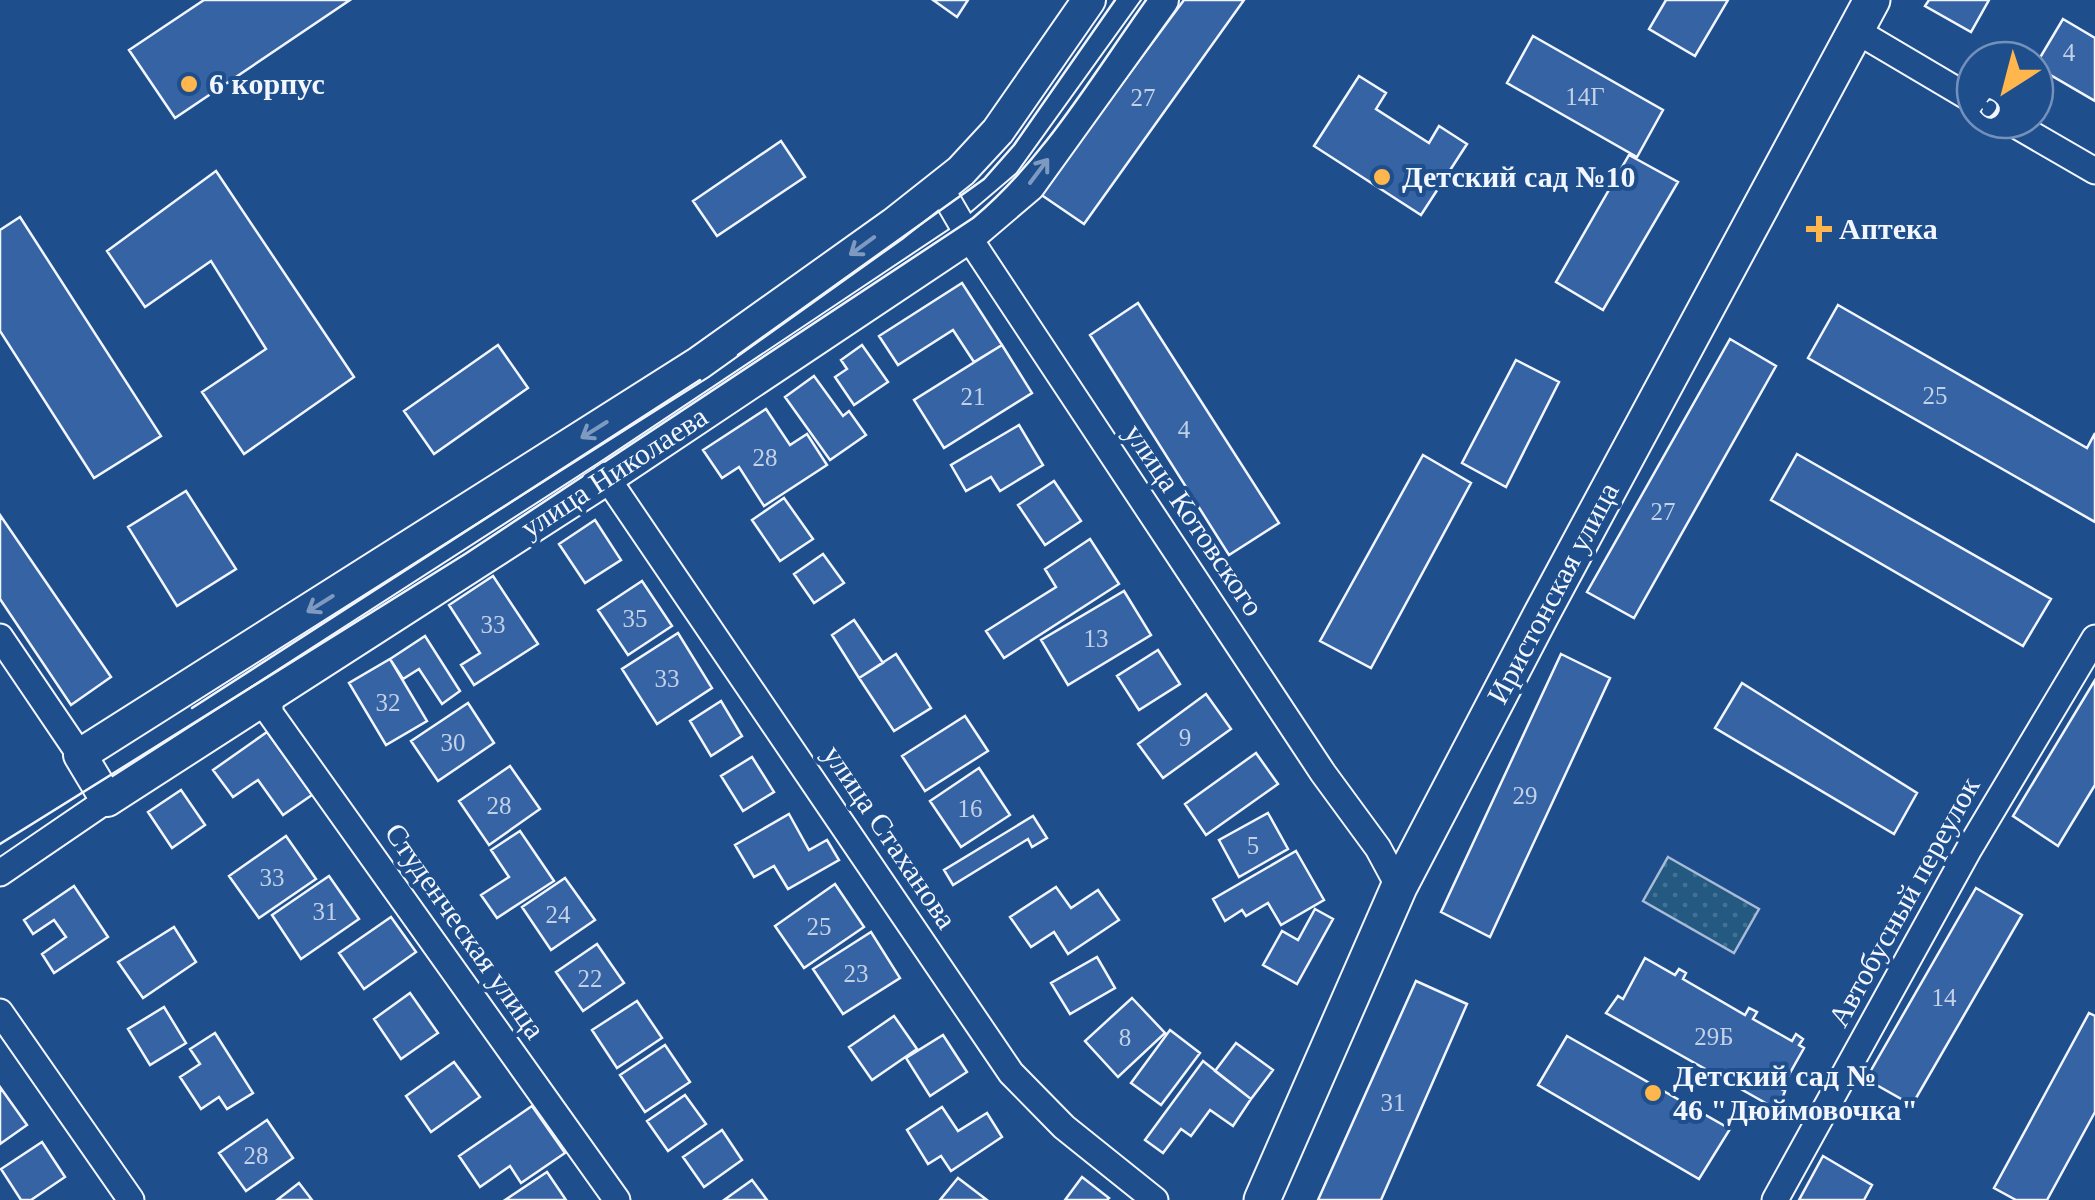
<svg xmlns="http://www.w3.org/2000/svg" width="2095" height="1200" font-family="Georgia,serif">
<style>
.park{fill:url(#park-dots);stroke:#a8bbd7;stroke-width:2.5}
.building{fill:#3563a3;stroke:#f2f6ff;stroke-width:2.5}
.lines{fill:none;stroke-linecap:round;stroke-linejoin:round}
.minor-casing{stroke:#f2f6ff;stroke-width:29}
.tertiary-casing{stroke:#f2f6ff;stroke-width:36}
.secondary-casing{stroke:#f2f6ff;stroke-width:39}
.minor{stroke:#1f4e8c;stroke-width:25}
.tertiary{stroke:#1f4e8c;stroke-width:32}
.secondary{stroke:#1f4e8c;stroke-width:35}
.tram{stroke:#f2f6ff;stroke-width:2.5}
.oneway{stroke:#7e9ac0}
.poi-dot{fill:#ffb74d;stroke:#1f4e8c;stroke-width:4}
.labels{text-anchor:middle;stroke-width:8;stroke-linejoin:round;paint-order:stroke}
.number-label{font-size:25px;fill:#c3d1e8}
.poi-label{font-size:30px;font-weight:bold;fill:#f2f6ff;stroke:#1f4e8c;text-anchor:start}
.street-label{font-size:30px;fill:#f2f6ff;stroke:#1f4e8c}
</style>
<defs>
<pattern id="park-dots" width="8" height="8" patternUnits="userSpaceOnUse" patternTransform="scale(2.5)"><rect width="8" height="8" fill="#245a82"/><path d="M2 2h.1M6 6h.1" fill="none" stroke="#447295" stroke-width="1.8" stroke-linecap="round"/></pattern>
</defs>
<rect width="100%" height="100%" fill="#1f4e8c"/>
<path class="park" d="M1668,857L1759,909L1734,953L1643,901Z"/>
<path class="building" d="M204,0H350L175,118L129,50Z
M933,0H968L957,17Z
M1184,0H1244L1084,224L1040,194Z
M1666,0H1728L1695,56L1649,29Z
M1929,0H1989L1971,32L1925,6Z
M2063,19L2095,38V101L2035,66Z
M1533,36L1663,110L1637,157L1507,83Z
M1359,76L1386,93L1376,109L1429,143L1439,126L1467,144L1421,215L1314,146Z
M781,141L805,177L717,236L693,201Z
M1629,155L1678,182L1603,310L1556,282Z
M216,171L354,377L244,454L202,392L266,349L211,261L145,307L107,251Z
M20,217L161,436L94,478L0,331V230Z
M962,283L1002,345L974,362L953,330L898,365L879,336Z
M1138,303L1279,523L1229,555L1090,335Z
M1838,305L2087,448L2095,433V522L1808,358Z
M1730,339L1776,366L1634,618L1587,592Z
M498,345L528,388L434,454L404,411Z
M862,345L888,382L854,405L835,377L847,369L841,360Z
M1002,345L1032,393L944,448L914,400Z
M1516,360L1559,382L1506,487L1462,463Z
M814,376L843,416L849,411L866,435L830,460L785,397Z
M766,409L790,445L807,434L827,465L764,506L739,467L722,478L703,450Z
M1019,425L1043,465L1000,491L991,477L966,491L951,465Z
M1797,454L2051,599L2023,646L1771,500Z
M1423,455L1471,483L1371,668L1320,641Z
M1054,481L1081,521L1045,545L1018,505Z
M186,491L236,569L177,606L128,527Z
M784,498L813,539L780,561L752,520Z
M0,515L111,677L71,705L0,599Z
M595,520L621,560L585,583L559,544Z
M1090,539L1119,584L1004,658L986,631L1056,587L1045,569Z
M823,554L844,583L814,603L794,574Z
M493,576L538,644L474,685L461,665L480,653L449,605Z
M642,581L672,626L628,655L598,610Z
M1124,591L1151,635L1068,685L1041,640Z
M854,620L883,663L859,678L832,635Z
M678,633L712,688L657,724L622,669Z
M425,636L460,691L442,704L419,669L403,679L390,659Z
M1158,650L1180,684L1139,710L1117,676Z
M896,654L931,708L894,731L859,678Z
M1561,654L1610,678L1490,937L1441,912Z
M390,659L427,721L386,745L349,683Z
M2095,680V785L2058,846L2013,816Z
M1742,683L1917,793L1894,834L1715,728Z
M1206,694L1231,729L1163,778L1138,744Z
M721,701L742,736L711,756L690,721Z
M468,703L494,743L438,781L411,741Z
M965,716L988,751L925,791L902,756Z
M267,732L312,795L283,815L258,780L233,797L213,770Z
M1256,753L1278,784L1206,835L1185,804Z
M752,757L774,792L743,811L721,776Z
M510,766L540,809L489,845L459,801Z
M979,768L1010,815L961,847L930,801Z
M181,790L205,825L172,848L148,812Z
M1268,813L1288,849L1239,877L1219,840Z
M789,814L809,850L827,840L839,860L788,889L774,866L754,877L735,845Z
M1033,816L1047,838L1032,847L1028,839L953,885L944,870Z
M520,831L554,881L497,918L481,895L509,877L491,850Z
M286,836L316,879L259,918L229,876Z
M1296,851L1324,900L1281,925L1268,903L1246,916L1242,910L1225,921L1213,899Z
M329,876L359,919L301,959L272,915Z
M565,878L595,920L551,950L522,907Z
M835,884L864,927L804,968L775,926Z
M74,886L108,937L54,973L42,954L66,937L54,920L33,934L24,920Z
M1056,887L1071,908L1098,890L1119,920L1068,954L1054,932L1031,947L1010,917Z
M1976,888L2022,915L1912,1105L1866,1079Z
M1315,909L1333,919L1297,984L1263,965L1282,931L1298,940Z
M391,917L416,952L364,989L339,953Z
M174,927L196,962L143,998L118,962Z
M871,932L900,978L843,1014L813,969Z
M597,944L624,983L583,1011L556,972Z
M1097,957L1115,988L1070,1014L1051,983Z
M1645,958L1675,975L1679,969L1686,973L1683,979L1745,1015L1749,1008L1757,1012L1753,1019L1792,1041L1796,1034L1803,1039L1799,1045L1804,1048L1781,1089L1785,1091L1778,1110L1606,1013L1618,996L1623,999Z
M1416,981L1467,1004L1381,1200H1318Z
M410,993L438,1033L401,1059L374,1019Z
M1132,998L1165,1033L1118,1077L1085,1041Z
M637,1001L662,1038L617,1068L592,1030Z
M164,1007L186,1043L150,1065L128,1029Z
M2089,1013L2095,1016V1112L2047,1200H2016L1994,1188Z
M894,1016L917,1049L872,1080L849,1047Z
M1170,1030L1200,1053L1161,1105L1131,1083Z
M215,1033L253,1093L227,1109L219,1097L201,1109L180,1077L200,1064L190,1049Z
M943,1035L967,1072L930,1096L906,1058Z
M1567,1036L1730,1129L1699,1179L1538,1085Z
M1236,1043L1273,1070L1251,1099L1215,1071Z
M665,1045L690,1082L645,1112L620,1075Z
M1203,1061L1251,1099L1233,1126L1210,1110L1191,1136L1181,1129L1163,1153L1145,1140Z
M454,1062L480,1097L431,1132L406,1096Z
M0,1087L27,1125L0,1144Z
M685,1095L706,1124L668,1151L647,1121Z
M532,1106L565,1153L521,1183L510,1166L480,1187L459,1156Z
M942,1107L958,1131L987,1113L1002,1137L951,1171L941,1156L928,1164L907,1130Z
M267,1120L293,1158L246,1191L219,1153Z
M722,1130L742,1160L704,1187L683,1157Z
M42,1142L65,1177L31,1200H21L1,1169Z
M1823,1156L1872,1185L1864,1200H1799Z
M547,1172L566,1200H505Z
M1082,1177L1109,1198L1107,1200H1065Z
M958,1178L987,1200H940Z
M752,1180L767,1200H724Z
M299,1183L312,1200H277Z"/>
<g class="lines">
<g class="minor-casing">
<path id="minor" d="M1855,30L1975,101
M2007,120L2095,171
M940,187L975,247L1323,773L1378,848L1399,887
M607,478L1011,1073L1064,1127L1155,1200
M0,637L80,755
M270,696V713L617,1200
M0,873L107,800
M0,1012L131,1200
M1775,1200L1969,849L2095,638"/>
</g>
<g class="tertiary-casing">
<path id="tertiary" d="M1089,0L998,131L961,171L894,224L699,363L80,755L107,800L607,478L968,237L1029,185L1162,0"/>
</g>
<g class="secondary-casing">
<path id="secondary" d="M1262,1200L1399,887L1540,617L1872,0"/>
</g>
<use href="#minor" class="minor"/>
<use href="#tertiary" class="tertiary"/>
<use href="#secondary" class="secondary"/>
<path class="tram" d="M738,355L984,179L1014,145L1115,0
M192,708L700,380
M0,844L465,554L973,218C1043,160 1093,74 1146,0"/>
</g>
<defs><path id="oneway-shaft" d="M-6 0H5M1.5-3L5.5 0L1.5 3" fill="none" stroke-width="1.6" stroke-linecap="round" stroke-linejoin="round" transform="scale(2.5)"/></defs>
<g class="oneway">
<use href="#oneway-shaft" transform="translate(1039 171) rotate(-53)"/>
<use href="#oneway-shaft" transform="translate(862 246) rotate(144)"/>
<use href="#oneway-shaft" transform="translate(594 430) rotate(148)"/>
<use href="#oneway-shaft" transform="translate(320 604) rotate(148)"/>
</g>
<g class="poi-dot">
<circle cx="189" cy="84" r="10"/>
<circle cx="1382" cy="177" r="10"/>
<path d="M1814 214h10v10h10v10h-10v10h-10v-10h-10v-10h10z"/>
<circle cx="1653" cy="1093" r="10"/>
</g>
<g class="labels">
<g class="number-label">
<text x="2069" y="61">4</text>
<text x="1585" y="105">14Г</text>
<text x="1143" y="106">27</text>
<text x="1935" y="404">25</text>
<text x="973" y="405">21</text>
<text x="1184" y="438">4</text>
<text x="765" y="466">28</text>
<text x="1663" y="520">27</text>
<text x="635" y="627">35</text>
<text x="493" y="633">33</text>
<text x="1096" y="647">13</text>
<text x="667" y="687">33</text>
<text x="388" y="711">32</text>
<text x="1185" y="746">9</text>
<text x="453" y="751">30</text>
<text x="1525" y="804">29</text>
<text x="499" y="814">28</text>
<text x="970" y="817">16</text>
<text x="1253" y="854">5</text>
<text x="272" y="886">33</text>
<text x="325" y="920">31</text>
<text x="558" y="923">24</text>
<text x="819" y="935">25</text>
<text x="856" y="982">23</text>
<text x="590" y="987">22</text>
<text x="1944" y="1006">14</text>
<text x="1714" y="1045">29Б</text>
<text x="1125" y="1046">8</text>
<text x="1393" y="1111">31</text>
<text x="256" y="1164">28</text>
</g>
<g class="poi-label">
<text x="209" y="94">6 корпус</text>
<text x="1402" y="187">Детский сад №10</text>
<text x="1839" y="239">Аптека</text>
<text x="1673" y="1086">Детский сад №<tspan x="1673" dy="34">46 "Дюймовочка"</tspan></text>
</g>
<g class="street-label">
<text transform="translate(614 472) rotate(-33)" y="10">улица Николаева</text>
<text transform="translate(1194 520) rotate(56)" y="10">улица Котовского</text>
<text transform="translate(1553 593) rotate(-62)" y="10">Иристонская улица</text>
<text transform="translate(890 837) rotate(56)" y="10">улица Стаханова</text>
<text transform="translate(1904 902) rotate(-61)" y="10">Автобусный переулок</text>
<text transform="translate(465 931) rotate(55)" y="10">Студенческая улица</text>
</g>
</g>
<g transform="translate(2005 90) rotate(216)"><circle r="48" fill="#1f4e8c" stroke="#7391ba" stroke-width="2.5"/>
<path d="M0-8L18 38L0 25L-18 38Z" fill="#ffb74d"/>
<text y="-15" font-size="28" font-weight="bold" text-anchor="middle" fill="#f2f6ff">С</text>
</g>
</svg>
